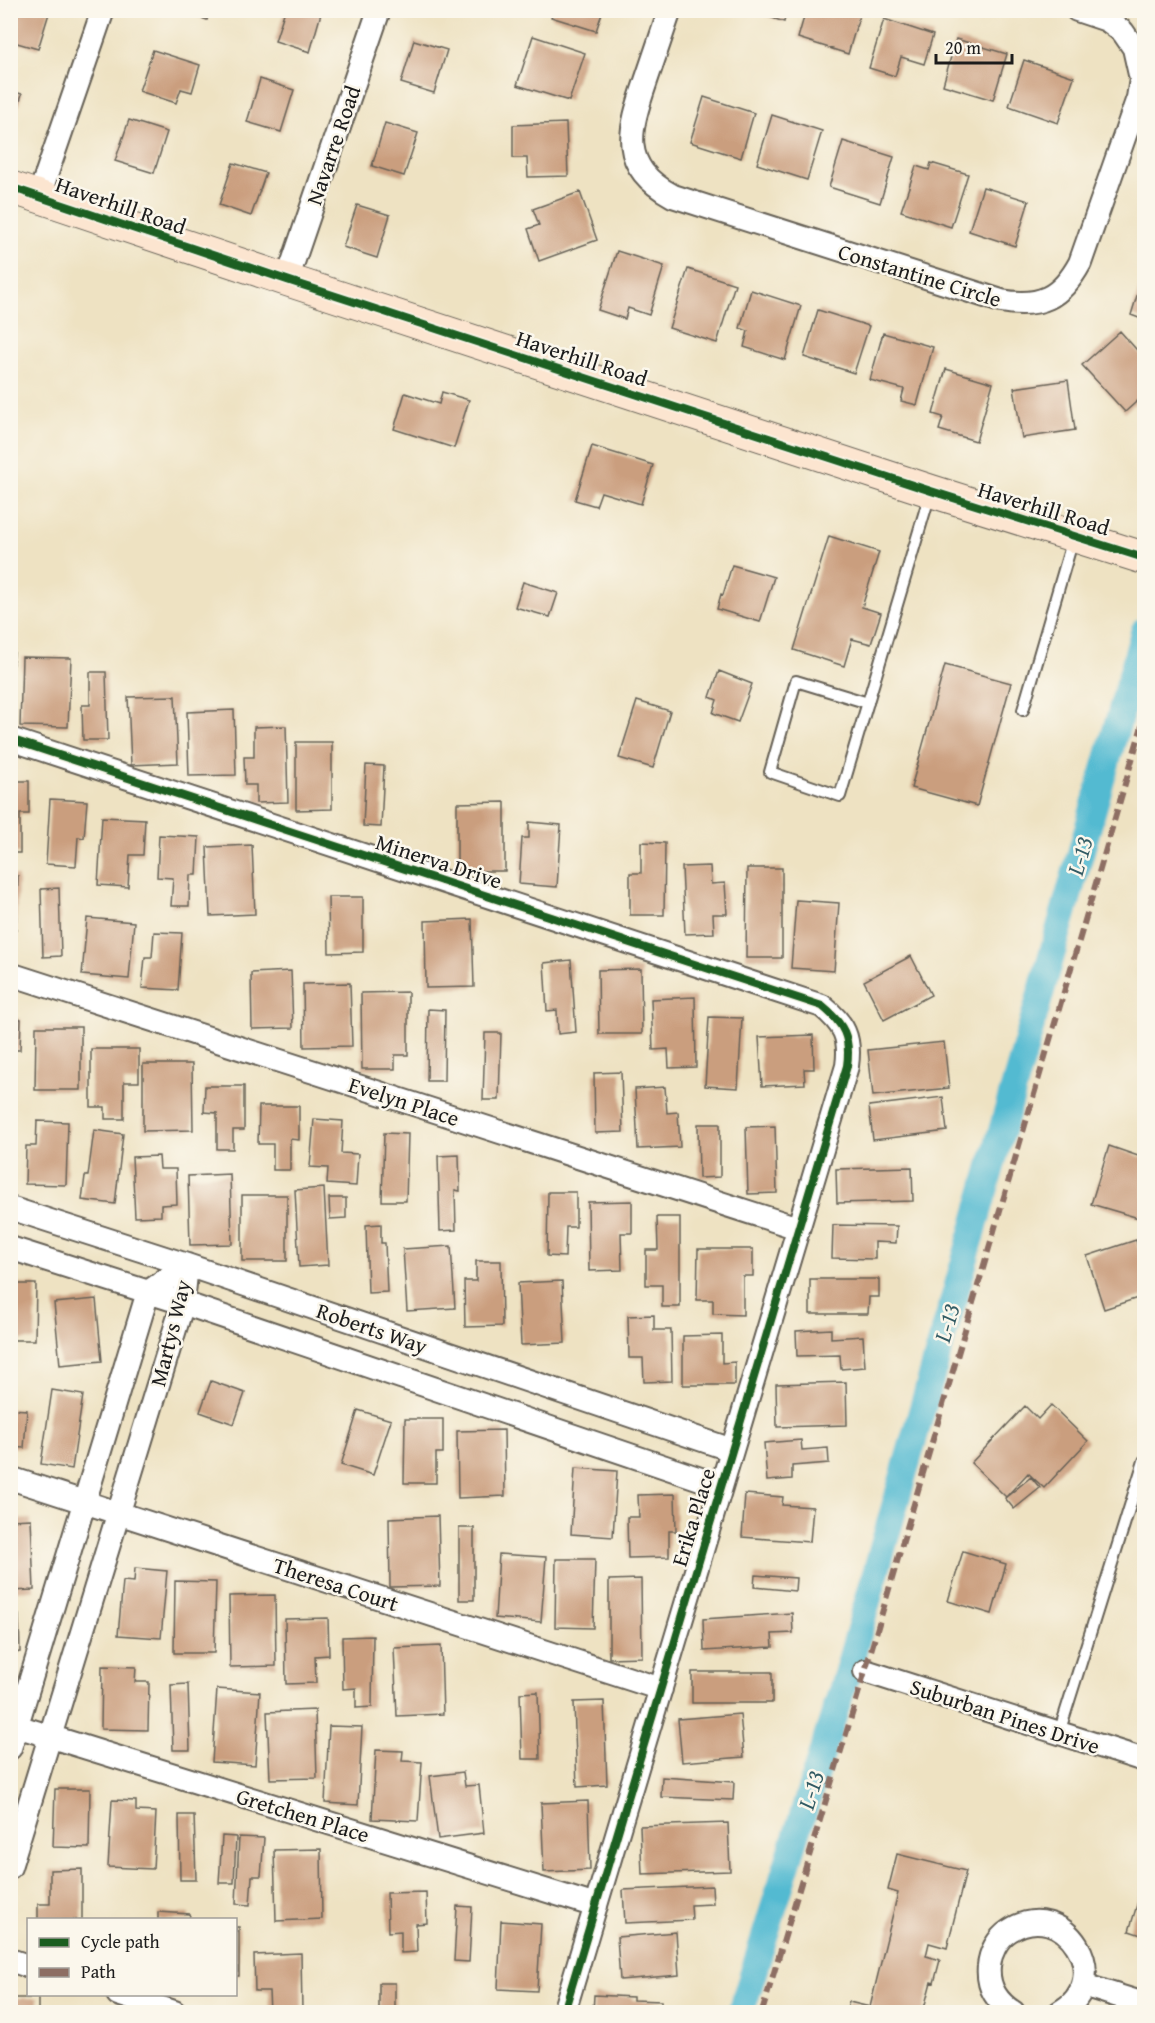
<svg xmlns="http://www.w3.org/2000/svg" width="1155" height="2023" font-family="'Gentium Book Plus',serif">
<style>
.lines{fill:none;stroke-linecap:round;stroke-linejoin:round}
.canal{stroke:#53bad1;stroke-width:27}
.building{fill:#ca9e7e}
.lane-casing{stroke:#666156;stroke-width:14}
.street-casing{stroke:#666156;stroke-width:26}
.secondary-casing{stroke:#666156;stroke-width:34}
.lane{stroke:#fff;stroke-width:10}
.street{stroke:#fff;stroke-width:22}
.secondary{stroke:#fce5d0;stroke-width:32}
.quiet{stroke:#8d6e63;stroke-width:6;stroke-dasharray:12 6;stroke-linecap:butt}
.cycleway-casing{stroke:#fbf7ec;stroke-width:11}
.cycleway{stroke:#1b5e20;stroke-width:8}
.labels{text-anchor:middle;stroke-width:5;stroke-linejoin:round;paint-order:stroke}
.street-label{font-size:22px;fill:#1c1c1c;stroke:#fbf7ec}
.water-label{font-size:24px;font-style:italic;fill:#325b64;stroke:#fbf7ec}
</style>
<rect width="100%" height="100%" fill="#fbf7ec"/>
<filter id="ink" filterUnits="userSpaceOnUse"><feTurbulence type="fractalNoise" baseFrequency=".0167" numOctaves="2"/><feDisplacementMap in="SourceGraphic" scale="12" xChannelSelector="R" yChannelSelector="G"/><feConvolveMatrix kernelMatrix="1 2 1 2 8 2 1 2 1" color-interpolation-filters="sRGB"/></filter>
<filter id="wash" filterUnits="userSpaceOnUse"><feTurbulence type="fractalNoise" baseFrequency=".008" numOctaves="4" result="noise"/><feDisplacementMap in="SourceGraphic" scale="24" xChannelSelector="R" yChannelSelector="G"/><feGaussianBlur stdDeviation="1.35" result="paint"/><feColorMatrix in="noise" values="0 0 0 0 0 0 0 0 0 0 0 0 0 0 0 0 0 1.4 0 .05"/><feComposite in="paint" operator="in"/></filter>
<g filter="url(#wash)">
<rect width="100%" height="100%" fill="#eee2c2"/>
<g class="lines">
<path class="canal" d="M741,2012L847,1673L1144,631"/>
</g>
<g id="blocks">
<path class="building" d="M14,10H50L38,49L10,41V23Z
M180,10H210L207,20Z
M285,10H322L310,52L275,41Z
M553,10H603L596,31L551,17Z
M749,10H787L784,22Z
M806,10H861L848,54L798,38Z
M884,19L933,35L924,64L901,57L895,76L869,68Z
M533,36L585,53L569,101L517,85Z
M956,39L1007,54L993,100L943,85Z
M414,40L447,50L434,93L401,83Z
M153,50L200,65L192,92L181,89L176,103L139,91Z
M1024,60L1074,77L1058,123L1009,106Z
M260,79L294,90L281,132L247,122Z
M10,91L22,94L11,130L10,129Z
M704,97L754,113L741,158L690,142Z
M772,115L822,131L807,180L757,164Z
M129,120L167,132L154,173L115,161Z
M385,123L418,133L404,176L372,166Z
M566,123L568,176L528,177L527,158H513V125Z
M843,141L894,157L880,203L829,187Z
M233,163L266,173L251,216L219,205Z
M931,163L968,174L951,227L901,211L916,166L929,170Z
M983,187L1029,201L1015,246L969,231Z
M580,192L597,240L539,261L528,229L539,225L533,209Z
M357,205L390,215L377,258L343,247Z
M617,251L664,266L649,315L628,308L625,319L598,310Z
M688,269L735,284L717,343L669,328Z
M1144,273V320L1131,315Z
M751,290L801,306L785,360L744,347L748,331L740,328Z
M818,310L869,326L854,373L804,357Z
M1120,331L1144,358V377L1143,379L1144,381V395L1125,412L1082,365Z
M883,333L933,347L917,405L901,401L904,389L870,380Z
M946,369L993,383L976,441L939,430L943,417L933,414Z
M1068,380L1075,430L1022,438L1014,388Z
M442,392L469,400L454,448L394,429L405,393L439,404Z
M592,446L653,465L641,504L601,492L596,506L575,500Z
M829,536L879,552L862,607L881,613L871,644L852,639L844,666L794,650Z
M732,565L774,577L760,622L717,609L721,594L723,595Z
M523,582L558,593L550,617L515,607Z
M10,643L15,644L12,670H10Z
M22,657L71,658L68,727L20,726Z
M945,665L1011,683L977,806L911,788Z
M719,671L752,684L738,722L713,713L717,700L710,697Z
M90,672H106L108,740H83L82,705H90Z
M175,696L178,763L131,765L128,697Z
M637,701L670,711L653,768L619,758Z
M234,710L236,775L189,776L187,712Z
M286,726L288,802L256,803V785H245L244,757H254V727Z
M296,742H332V809L296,810Z
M366,765L384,766L381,827L363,826Z
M10,781H29V814H20V853H10Z
M50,799L87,801L84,838L78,837L76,866L46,864Z
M505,802V871H457V803Z
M102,817L145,819L143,855H130L128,887L98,885Z
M529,822L561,825L557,887L519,884L522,838H529Z
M159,835L199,837L197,875H190L189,906H171L173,878L157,877Z
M641,842L665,843L664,915H630V873H641Z
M252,845L255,914L210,916L207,847Z
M710,866L711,884L725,883L727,914H713L714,933L685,934L682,867Z
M747,868H782V958H746Z
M10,876H18L16,929L10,928Z
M59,888L61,956L43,957L41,889Z
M328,897H363V952L329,953Z
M796,900L839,903L834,971L791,968Z
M87,918L134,922L129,979L82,975Z
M472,919L474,987L426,988L425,921Z
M154,932L182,933L178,990L142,988L145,957H152Z
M911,956L931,995L884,1020L864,981Z
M571,960L576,1032L558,1034L557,1010L547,1011L544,963Z
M641,969L642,1034H599L598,970Z
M291,971L293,1028L252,1029L251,973Z
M350,983L352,1046L304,1047L303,984Z
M408,992V1055H395V1069H362L361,993Z
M695,997L696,1067L669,1068L668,1049L653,1050L651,999Z
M428,1009L445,1010L444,1081H427Z
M709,1017L742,1018L738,1088L705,1086Z
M10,1018L21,1019L20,1050H10Z
M36,1027H81V1090H35Z
M485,1033H501L499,1100H483Z
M813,1035L814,1069H804L805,1084L762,1086L759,1037Z
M944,1042L949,1088L873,1096L868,1050Z
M91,1049H139V1082H124V1119H105V1107H91Z
M143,1064H192L193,1130L143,1131Z
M621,1072L623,1132L595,1133L594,1073Z
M205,1086H244V1130H233V1149H217V1113L204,1112Z
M665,1087L667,1113L678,1112L680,1147L638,1149L635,1089Z
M943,1097L947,1131L873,1140L869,1106Z
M259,1106H299V1140L290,1139V1170H273V1144H258Z
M314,1119L343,1121L341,1153L358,1154L356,1186L327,1184L328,1168L310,1167Z
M37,1121L68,1122L66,1185L25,1184L26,1146H36Z
M698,1124H720V1177L699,1178Z
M775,1126L777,1193L748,1194L746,1127Z
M94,1130L123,1134L115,1204L82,1200L85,1176H88Z
M384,1133L408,1134L406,1201H382Z
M1109,1146L1144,1158V1211L1142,1219L1091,1204Z
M459,1155L460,1191L455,1190L456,1230L440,1231L438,1156Z
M159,1156L160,1169H176L177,1204L161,1205V1216L135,1217L132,1157Z
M912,1167L913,1201L837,1203L836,1169Z
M230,1174L232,1244L190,1245L188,1176Z
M324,1188L328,1265L299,1267L295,1190Z
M548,1192H576V1227H566L565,1257L547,1256Z
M242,1195H287V1261H242Z
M329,1198H346V1218L330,1219Z
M632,1201V1233H621L622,1270L589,1271L588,1202Z
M657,1217H680V1307H662V1285H646V1250H658Z
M381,1224V1243H385L387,1292L368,1293L366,1225Z
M833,1225L897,1226L896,1243L875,1242V1259L832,1258Z
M1136,1240L1144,1267V1296L1104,1309L1087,1256Z
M451,1246L455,1308L407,1311L403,1249Z
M698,1249H753V1276H743V1315L713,1314V1300H697Z
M476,1261H501L502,1326L465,1327L464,1281H476Z
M810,1279H879V1297H869L868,1314H810Z
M562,1281L565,1343L521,1345L518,1283Z
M10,1284H36L35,1340H10Z
M96,1299L102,1361L60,1365L54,1303Z
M654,1315V1330H671L672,1381L644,1382L643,1358H629L628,1316Z
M831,1329V1338L863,1336L865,1367L841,1369L840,1355L797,1356L796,1331Z
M722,1335V1363L735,1362V1385H683V1336Z
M211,1381L245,1393L234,1424L200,1412Z
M846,1382L847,1425L777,1427L776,1384Z
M52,1390L83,1395L72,1469L41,1464Z
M1051,1405L1088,1441L1044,1488L1028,1473L1006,1497L971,1463L1025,1406L1038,1419Z
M10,1409L27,1410L24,1448L10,1447Z
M358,1410L391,1420L373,1475L341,1465Z
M405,1419H443V1453H436V1483H404Z
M504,1430L505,1496L458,1498L457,1431Z
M801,1440L802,1450L828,1448L829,1463L792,1466V1479L767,1481L764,1443Z
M575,1468L617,1471L613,1537L571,1534Z
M1031,1477L1040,1488L1014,1509L1005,1498Z
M675,1494L676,1531H669V1557L628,1558L627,1517H639L638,1495Z
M745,1494L783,1497L782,1505L813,1507L810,1542L742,1537Z
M438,1516L440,1586L390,1587L389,1518Z
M31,1519L34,1590L10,1591V1520Z
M459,1528H474V1600H459Z
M963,1551L1006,1564L992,1614L948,1601Z
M499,1554L546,1557L541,1622L495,1618Z
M556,1559H595L593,1628L555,1627Z
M135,1568L167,1571L161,1638L118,1635L123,1581L134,1582Z
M755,1575L796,1578L795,1591L754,1587Z
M641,1579L642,1657L609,1658V1580Z
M175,1581L216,1582L214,1653H174Z
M275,1595L276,1666L230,1667L229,1596Z
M792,1613L793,1633L772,1634L773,1647L704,1651L703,1619Z
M10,1615H19L20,1652L10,1653Z
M328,1618L329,1655L315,1656L316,1683L286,1684L285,1619Z
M373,1636L372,1707L356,1708V1688L343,1689L342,1637Z
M441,1646L443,1714L397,1716L394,1648Z
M102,1666L136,1667L135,1682H149L148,1730L101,1729Z
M692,1672H772V1703H692Z
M188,1684L190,1750H173L171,1685Z
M217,1689L260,1692L255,1765L212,1762Z
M538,1692L540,1759H522L520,1693Z
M604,1701L607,1785L577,1787L574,1702Z
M315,1710L317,1778L270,1779L267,1712Z
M740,1714L744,1757L682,1762L678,1719Z
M329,1726L362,1727L358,1805L325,1803Z
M376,1750L403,1751L402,1761L422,1762L418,1821L372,1819Z
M463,1772L465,1786L479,1785L484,1833L438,1839L430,1776Z
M662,1777L734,1782L733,1800L661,1797Z
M55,1789H90L89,1848L53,1847Z
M112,1800L136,1801V1811L156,1812L153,1869L108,1867Z
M588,1801L590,1870L544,1872L541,1803Z
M179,1815H194L196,1880H180Z
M728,1823L730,1871L642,1874L640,1826Z
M222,1836L236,1837L234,1883H219Z
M239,1837L264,1838L261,1876H252L250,1905L236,1904Z
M321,1849L322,1919L276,1921L274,1850Z
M897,1854L966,1871L947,1948L929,1943L926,1956L940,1960L934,1983L931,1982L923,2012H846L849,2002L870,2007L898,1893L888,1890Z
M82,1869V1920H38V1904H50V1870Z
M1144,1882V1936L1129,1931Z
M712,1886L713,1904L691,1905L692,1920L625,1923L623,1890Z
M426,1892L427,1923L416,1924L417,1952L401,1953V1931L388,1932L387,1893Z
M457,1906L472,1907L469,1962L454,1961Z
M158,1912L190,1914L189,1920H158Z
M501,1921L541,1924L537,1991L498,1989Z
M236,1927H239V1976H236Z
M676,1932L679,1975L620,1980L617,1937Z
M301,1953L302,2012H270L269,1991H255L254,1955Z
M379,1983H395V2012H379Z
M594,1995L633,1997V2000L661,2001V2012H593Z
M10,1998H38V2012H10Z
M466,2009V2012H434V2011Z"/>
</g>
</g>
<g filter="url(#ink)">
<use href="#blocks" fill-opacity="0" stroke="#666156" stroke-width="1.5"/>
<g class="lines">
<g class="lane-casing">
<path id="lane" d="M868,703L796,681L770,772L840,796L930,494
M1023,710L1073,539
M1059,1733L1144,1461"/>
</g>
<g class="street-casing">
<path id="street" d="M670,10C662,34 654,57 646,81C629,131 618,166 673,196L1001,301C1040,308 1061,298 1080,263L1138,98L1141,79L1134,48L1123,32L1107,20L1077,10
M39,196L103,10
M287,280L379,10
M10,739L822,1006C844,1024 851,1037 847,1066L564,2012
M10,974L798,1228
M10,1208L187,1265L732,1450
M10,1248L183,1303L721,1486
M10,1478L661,1689
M865,1671L1144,1760
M10,1724L596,1906
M10,1748L148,1292L187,1265
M10,1867L183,1303L187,1265
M10,1960L28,1966
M1083,1985L1144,2004
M118,1994L174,2012
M1013,2012C996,2001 987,1986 989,1966C990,1953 997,1939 1009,1931C1065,1894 1117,1980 1060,2012"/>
</g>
<g class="secondary-casing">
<path id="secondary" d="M10,187L287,280L931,491L1144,558"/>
</g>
<use href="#lane" class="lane"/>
<use href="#street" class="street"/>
<use href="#secondary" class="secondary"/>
<path class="quiet" d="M762,2012L865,1671L1144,719"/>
<g class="cycleway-casing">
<path id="cycleway" d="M10,187L287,280L931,491L1144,558
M10,739L822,1006C844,1024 851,1037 847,1066L564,2012"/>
</g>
<use href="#cycleway" class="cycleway"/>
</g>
</g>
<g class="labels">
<g class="street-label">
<text transform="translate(333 145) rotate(-71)" y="8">Navarre Road</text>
<text transform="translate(121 205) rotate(19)" y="8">Haverhill Road</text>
<text transform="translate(920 275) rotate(17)" y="8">Constantine Circle</text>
<text transform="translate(582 358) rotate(18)" y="8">Haverhill Road</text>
<text transform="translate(1044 508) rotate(17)" y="8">Haverhill Road</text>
<text transform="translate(439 861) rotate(18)" y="8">Minerva Drive</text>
<text transform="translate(404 1101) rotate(18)" y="8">Evelyn Place</text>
<text transform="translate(372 1328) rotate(19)" y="8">Roberts Way</text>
<text transform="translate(170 1333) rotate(-76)" y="8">Martys Way</text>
<text transform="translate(693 1517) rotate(-73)" y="8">Erika Place</text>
<text transform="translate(336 1584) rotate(18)" y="8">Theresa Court</text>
<text transform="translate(1005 1716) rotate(18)" y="8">Suburban Pines Drive</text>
<text transform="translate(303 1815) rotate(17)" y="8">Gretchen Place</text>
</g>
<g class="water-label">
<text transform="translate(1080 856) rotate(-74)" y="8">L-13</text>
<text transform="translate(947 1323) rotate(-74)" y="8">L-13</text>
<text transform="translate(811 1790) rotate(-73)" y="8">L-13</text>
</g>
</g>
<rect width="1155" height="2023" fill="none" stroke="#fbf7ec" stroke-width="36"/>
<rect x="27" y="1918" width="210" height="78" fill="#fbf7ec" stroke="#a29f99" stroke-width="1.5"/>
<rect x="39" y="1938" width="30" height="9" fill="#1b5e20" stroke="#a29f99" stroke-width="1.5"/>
<text x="81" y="1948" font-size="18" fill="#1c1c1c">Cycle path</text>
<rect x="39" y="1968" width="30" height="9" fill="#8d6e63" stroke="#a29f99" stroke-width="1.5"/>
<text x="81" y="1978" font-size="18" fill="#1c1c1c">Path</text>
<path d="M936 54v9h76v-9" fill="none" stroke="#1c1c1c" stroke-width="3"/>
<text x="945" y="54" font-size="18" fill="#1c1c1c" stroke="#fbf7ec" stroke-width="4.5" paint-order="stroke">20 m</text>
</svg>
